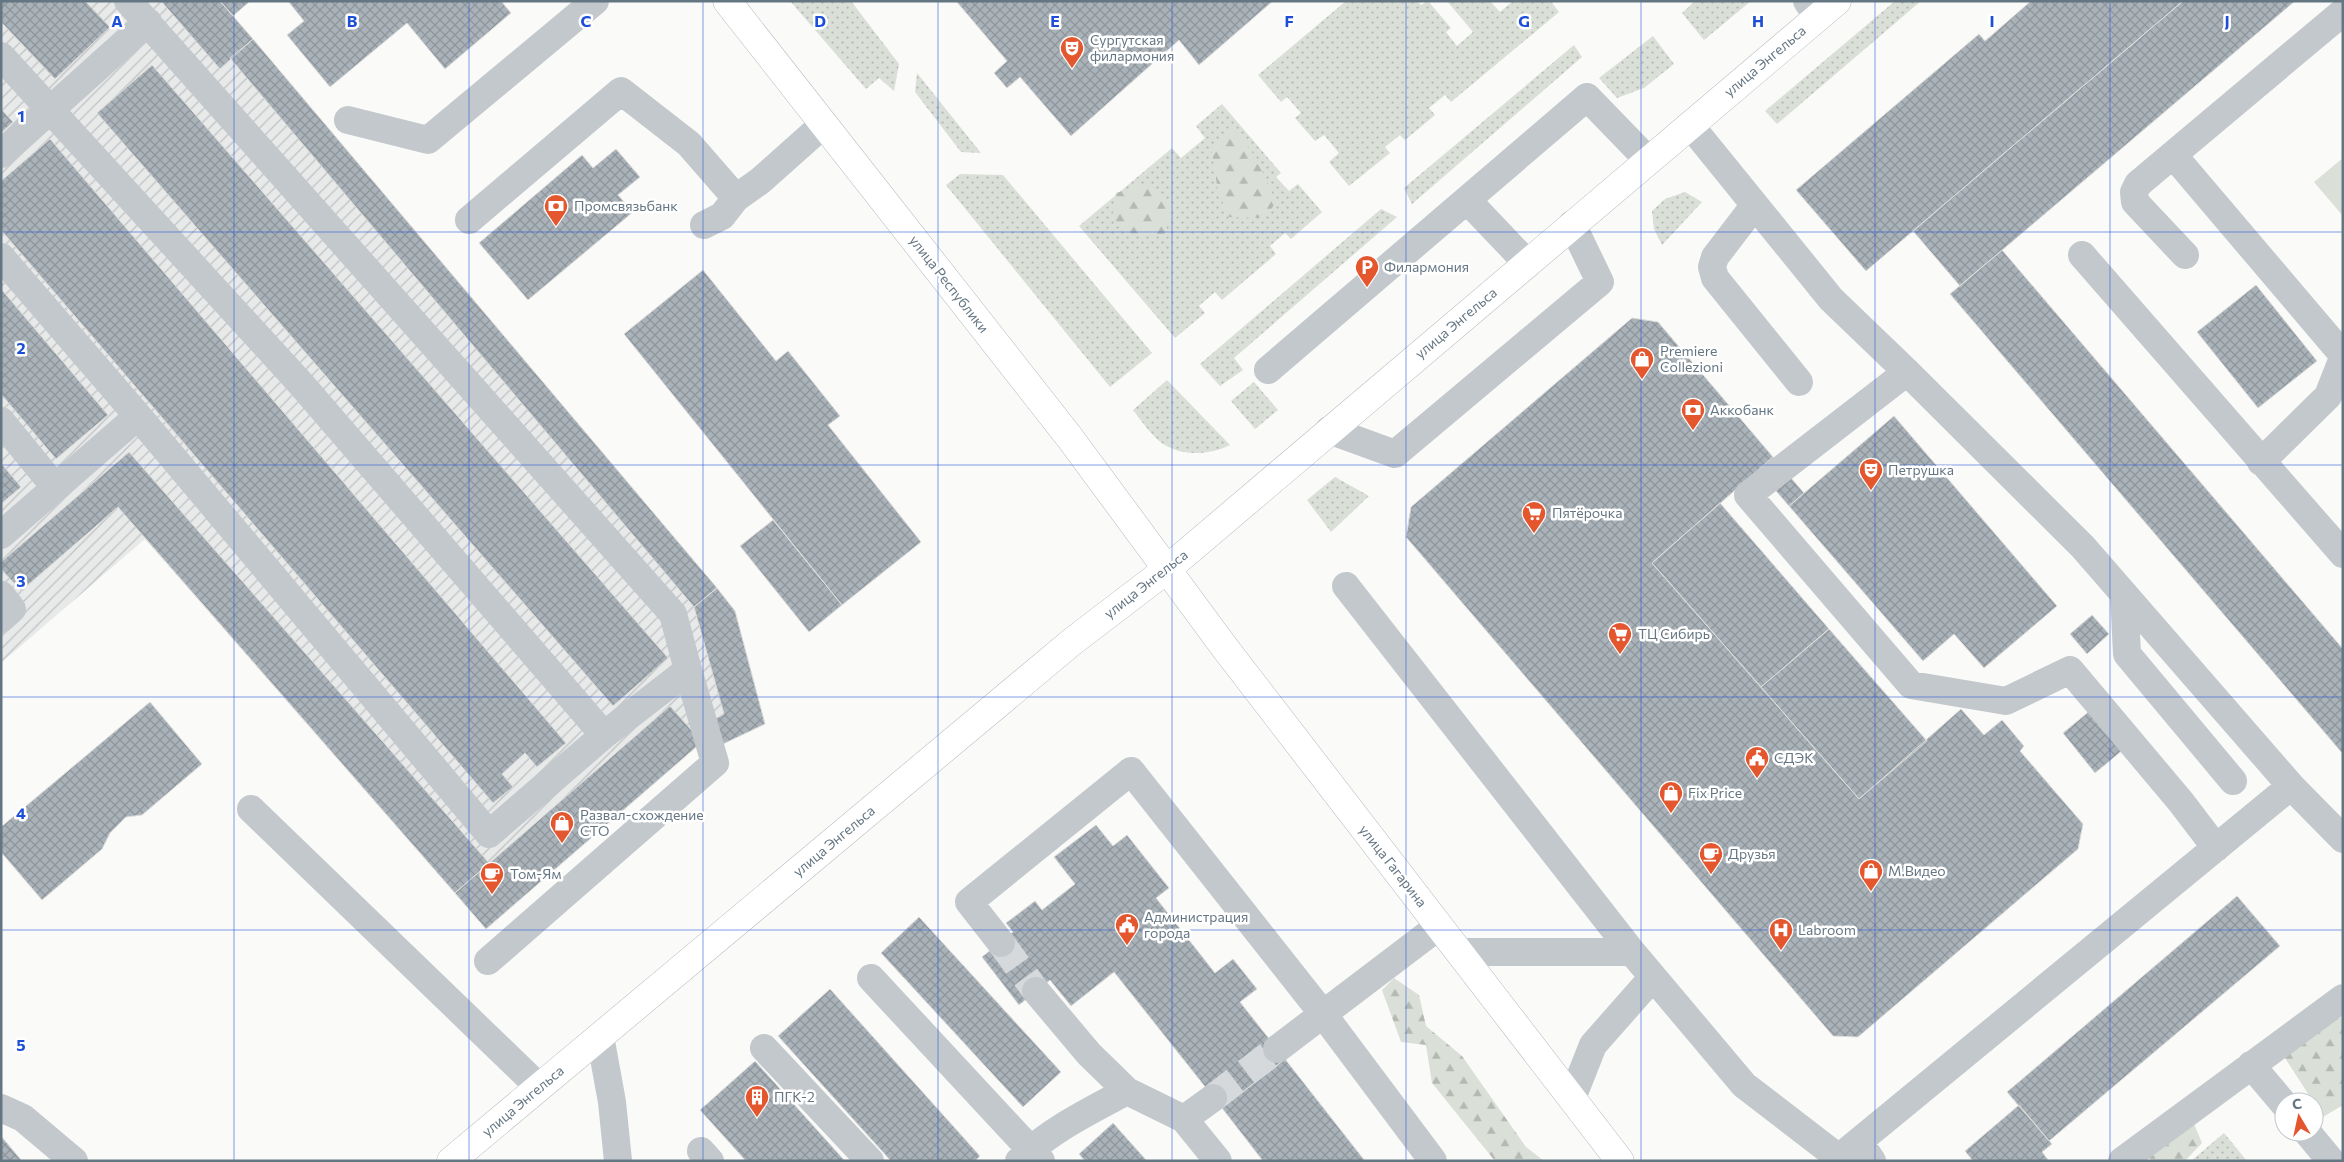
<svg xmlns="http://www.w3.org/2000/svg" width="2344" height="1162" font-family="Commissioner,sans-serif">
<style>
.industrial{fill:url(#industrial-furrows)}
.green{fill:url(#green-dots)}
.forest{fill:url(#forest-firs)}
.pitch{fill:#dadfd7}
.building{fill:url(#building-cross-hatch);stroke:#dcdcda}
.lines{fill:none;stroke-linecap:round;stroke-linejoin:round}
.minor-tunnel{stroke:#d5d9db;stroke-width:28;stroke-dasharray:28 14;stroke-linecap:butt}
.major-casing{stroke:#b5babe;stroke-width:29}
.minor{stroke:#c3c8cc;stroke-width:28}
.major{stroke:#fff;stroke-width:28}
.grid{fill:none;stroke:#1d4ed8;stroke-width:1;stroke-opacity:0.55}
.labels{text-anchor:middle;stroke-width:5;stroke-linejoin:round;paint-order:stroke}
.poi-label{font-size:14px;fill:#657683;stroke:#fff;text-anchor:start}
.street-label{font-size:14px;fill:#657683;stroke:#fff}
.grid-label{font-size:16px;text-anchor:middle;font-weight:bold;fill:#1d4ed8;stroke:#fff;stroke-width:5;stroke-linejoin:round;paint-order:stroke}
</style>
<defs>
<pattern id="industrial-furrows" width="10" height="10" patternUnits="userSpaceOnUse" patternTransform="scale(1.25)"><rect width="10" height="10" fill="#e8e9e9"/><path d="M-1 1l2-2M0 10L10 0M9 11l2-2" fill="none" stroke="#c0c1c2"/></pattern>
<pattern id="green-dots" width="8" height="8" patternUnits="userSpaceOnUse" patternTransform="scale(1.25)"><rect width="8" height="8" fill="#dadfd7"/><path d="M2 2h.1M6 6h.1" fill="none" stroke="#b4b9b4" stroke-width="1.8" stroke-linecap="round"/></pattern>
<pattern id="forest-firs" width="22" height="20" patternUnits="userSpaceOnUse" patternTransform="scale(1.25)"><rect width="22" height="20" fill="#dadfd7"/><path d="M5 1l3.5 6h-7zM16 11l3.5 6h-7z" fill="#b4b9b4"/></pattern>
<pattern id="building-cross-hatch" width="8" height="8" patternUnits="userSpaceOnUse" patternTransform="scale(1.25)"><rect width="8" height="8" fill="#aab3b9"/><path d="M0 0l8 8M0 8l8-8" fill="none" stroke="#8e969c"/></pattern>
</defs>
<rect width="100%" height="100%" fill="#fafaf8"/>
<path class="industrial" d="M1,1H220L717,588L735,611L765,724L723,744L701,742L486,929L145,539L1,663Z"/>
<path class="green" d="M790,1H851L899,64L894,91L879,78L866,89Z
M1346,1H1417L1421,5L1428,1L1451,28L1446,32L1457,46L1473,32L1447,1H1490L1500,12L1513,1H1554L1552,3L1559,12L1451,102L1445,95L1429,108L1435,115L1405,140L1400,135L1385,147L1390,153L1349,186L1329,162L1339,153L1324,135L1315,141L1295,118L1301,113L1287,97L1281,102L1258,75Z
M1695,1H1751L1704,40L1682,13Z
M1895,1H1921L1777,124L1765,111Z
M1653,36L1674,64L1644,88L1617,98L1599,78Z
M1574,45L1582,57L1412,204L1404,188Z
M917,73L981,153L961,152L915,92Z
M1222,104L1281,173L1276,177L1289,191L1298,184L1322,212L1291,239L1285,233L1270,246L1276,254L1222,300L1215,292L1199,306L1205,313L1175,338L1079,226L1172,148L1181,158L1205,138L1196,126Z
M960,174L1003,175L1152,353L1110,387L946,185Z
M1685,192L1702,202L1662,245L1654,229L1652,211L1665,199Z
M1381,209L1397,217L1234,358L1243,370L1220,386L1200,364Z
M1167,380L1230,445C1206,457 1172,457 1153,435C1146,428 1140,419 1133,410Z
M1254,382L1278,410L1255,429L1231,401Z
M1335,477L1369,496L1331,532L1307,500Z
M2224,1133L2247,1161H2191Z"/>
<path class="forest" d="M1231,125L1257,159L1276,202L1265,218L1229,217L1218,191L1211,147Z
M1144,184L1174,205L1164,235L1130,233L1112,218L1116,193Z
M1394,978L1419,995L1426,1026L1462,1056L1526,1147L1544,1161H1495L1432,1083L1426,1045L1401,1042L1382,990Z
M2343,1017V1105L2323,1117L2285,1058L2316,1026Z
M2192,1119L2202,1143L2185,1161H2152L2146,1155Z"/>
<path class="pitch" d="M2343,158V216L2314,182Z"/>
<path class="building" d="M1,1H85L110,27L55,79L1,22Z
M161,1H220L253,39L220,69Z
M220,1H250L233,16Z
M288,1H501L511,13L445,69L407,23L330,87L287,35L304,21Z
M956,1H1273L1199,65L1179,40L1071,136L1020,77L1007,88L994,73L1007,61Z
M2031,1H2183L1866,271L1796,190L1979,34L1985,41Z
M2183,1H2295L1960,286L1913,231Z
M253,39L717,588L694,607L230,58Z
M152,65L668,658L613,706L97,113Z
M1,109L13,122L1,133Z
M50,139L566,743L537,767L525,753L502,774L513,787L493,803L1,230V181Z
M616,149L640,177L618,195L633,212L528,300L479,243L582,155L593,168Z
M2002,250L2343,649V754L1950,294Z
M703,270L776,361L788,351L840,416L828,425L921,542L842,605L624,334Z
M2256,285L2317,361L2258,408L2197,332Z
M1,289L108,415L56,459L1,394Z
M1632,318L1658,322L1773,457L1652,563L1859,799L1961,709L1984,735L2002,720L2024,746L2020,751L2083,824L2078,849L1858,1037L1833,1036L1406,537L1411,507Z
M1894,416L2057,606L1984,668L1954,634L1923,661L1789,506Z
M129,452L489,863L455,893L118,507L21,591L1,569V562Z
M1773,457L1804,493L1789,506L1758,470Z
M1,463L21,487L1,504Z
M1720,503L1829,629L1761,687L1652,563Z
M773,520L842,605L809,632L740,546Z
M717,588L735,611L765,724L723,744L711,721L724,714L694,607Z
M2092,615L2109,634L2087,654L2070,634Z
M1829,629L1927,741L1859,799L1761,687Z
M150,702L202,764L142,815L126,817L110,833L102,849L42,900L1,852V827Z
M670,706L702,742L486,929L455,893Z
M2092,709L2124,749L2095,773L2063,733Z
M1096,825L1113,846L1127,835L1169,888L1156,898L1215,973L1233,959L1257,989L1240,1002L1285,1059L1222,1108L1114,972L1071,1006L1050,980L1019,1005L982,957L1013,932L1006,923L1035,901L1042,910L1075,884L1054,857Z
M2237,896L2280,946L2049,1141L2007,1092Z
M919,917L1061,1072L1023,1107L881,953Z
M830,989L980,1156L975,1161H891L778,1036Z
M1285,1059L1365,1161H1263L1222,1108Z
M755,1061L845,1161H746L700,1110Z
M2019,1105L2052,1144L2042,1152L2049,1161H1973L1965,1151Z
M1113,1123L1147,1161H1085L1079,1154Z
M1,1136L22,1161H1Z"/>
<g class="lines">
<path class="minor-tunnel" d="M1001,943L1036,991
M1213,1098L1277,1049"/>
<g class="major-casing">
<path id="major" d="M727,1L1070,438L1225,648L1620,1161
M451,1161L1073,641L1166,570L1837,1"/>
</g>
<path class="minor" d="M128,1L673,614L688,670
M1807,1L1818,17
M1,56L301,384L604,735
M348,120L428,140L595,1
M1690,125L1831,299L1907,372L2083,547L2291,786L2343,839
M1,154L148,22
M2174,156L2343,355
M1467,200L1527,263
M1754,206L1715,257L1712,267L1715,278L1799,382
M469,220L621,91L689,144L736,198
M704,225L722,216L736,198L760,181L824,124
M2082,255L2343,554
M2185,255L2135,202L2134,192L2138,184L2343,12
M1,257L138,416L489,834L604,735L688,670L715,763L488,961
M1268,370L1587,97L1648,160
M1907,372L1748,495L1911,685L2006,701L2070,670L2181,802L2216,848
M1,421L55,487
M1329,430L1395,454L1600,282L1572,224
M2261,462L2328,396L2343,358
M1,535L138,416
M1346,586L1632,952L1744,1085L1839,1158
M2124,594L2127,654L2233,781
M1,595L12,609L1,619
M251,809L539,1087
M1001,943L969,902L1131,771L1323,1014L1433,1161
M1461,952H1632
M871,978L1041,1161
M1036,991L1089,1054L1127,1091L1184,1119L1218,1161
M600,1036L612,1102L618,1161
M764,1048L870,1161
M1277,1049L1439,926
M2251,1065L2284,1104
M1572,1098L1593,1045L1653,977
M1,1108L23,1118L74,1161
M1184,1119L1213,1098
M2307,1132L2331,1161
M1859,1142L1872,1161
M701,1151L710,1161
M1019,1161C1048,1131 1090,1111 1127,1091
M1835,1161L2291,786
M2122,1161L2343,998"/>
<use href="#major" class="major"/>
</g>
<path class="grid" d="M234,1V1161M469,1V1161M703,1V1161M938,1V1161M1172,1V1161M1406,1V1161M1641,1V1161M1875,1V1161M2110,1V1161M1,232H2343M1,465H2343M1,697H2343M1,930H2343"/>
<defs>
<g id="theatre-pin" transform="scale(1.25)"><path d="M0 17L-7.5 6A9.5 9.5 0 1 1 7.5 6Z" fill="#e4572e" stroke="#fff"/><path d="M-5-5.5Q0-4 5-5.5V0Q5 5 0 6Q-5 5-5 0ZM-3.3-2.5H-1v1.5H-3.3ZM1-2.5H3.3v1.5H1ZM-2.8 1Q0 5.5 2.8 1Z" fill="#fff"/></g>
<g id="bank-pin" transform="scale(1.25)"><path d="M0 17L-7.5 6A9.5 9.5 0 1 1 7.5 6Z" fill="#e4572e" stroke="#fff"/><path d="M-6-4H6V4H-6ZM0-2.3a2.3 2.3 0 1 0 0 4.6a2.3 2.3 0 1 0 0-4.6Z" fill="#fff"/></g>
<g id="parking-pin" transform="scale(1.25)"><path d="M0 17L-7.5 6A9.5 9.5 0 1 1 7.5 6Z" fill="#e4572e" stroke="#fff"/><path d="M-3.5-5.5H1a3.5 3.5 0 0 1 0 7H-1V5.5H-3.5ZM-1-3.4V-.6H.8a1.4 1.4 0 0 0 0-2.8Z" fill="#fff"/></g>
<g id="shop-pin" transform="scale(1.25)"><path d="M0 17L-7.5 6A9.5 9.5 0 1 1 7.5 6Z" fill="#e4572e" stroke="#fff"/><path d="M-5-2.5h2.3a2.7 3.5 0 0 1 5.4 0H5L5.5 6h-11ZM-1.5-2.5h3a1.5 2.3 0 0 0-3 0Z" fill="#fff"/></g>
<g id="supermarket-pin" transform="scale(1.25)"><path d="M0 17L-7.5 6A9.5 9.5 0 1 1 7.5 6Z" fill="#e4572e" stroke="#fff"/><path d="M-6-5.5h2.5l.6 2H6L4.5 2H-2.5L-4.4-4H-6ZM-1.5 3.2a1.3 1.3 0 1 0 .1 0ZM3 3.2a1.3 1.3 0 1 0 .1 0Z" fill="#fff"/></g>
<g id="civic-pin" transform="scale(1.25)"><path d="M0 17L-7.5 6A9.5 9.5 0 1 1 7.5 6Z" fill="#e4572e" stroke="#fff"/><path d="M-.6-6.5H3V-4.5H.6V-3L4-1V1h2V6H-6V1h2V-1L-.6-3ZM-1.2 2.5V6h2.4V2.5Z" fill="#fff"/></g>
<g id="cafe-pin" transform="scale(1.25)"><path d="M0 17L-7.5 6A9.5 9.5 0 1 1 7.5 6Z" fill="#e4572e" stroke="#fff"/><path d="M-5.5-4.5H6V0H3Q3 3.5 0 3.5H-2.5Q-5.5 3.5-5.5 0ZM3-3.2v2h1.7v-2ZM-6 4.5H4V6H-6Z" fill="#fff"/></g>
<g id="hospital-pin" transform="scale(1.25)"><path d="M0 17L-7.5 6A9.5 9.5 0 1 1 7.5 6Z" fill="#e4572e" stroke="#fff"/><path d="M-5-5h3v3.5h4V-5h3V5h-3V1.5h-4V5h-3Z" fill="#fff"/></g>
<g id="building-pin" transform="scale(1.25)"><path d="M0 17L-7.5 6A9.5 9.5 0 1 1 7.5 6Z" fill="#e4572e" stroke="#fff"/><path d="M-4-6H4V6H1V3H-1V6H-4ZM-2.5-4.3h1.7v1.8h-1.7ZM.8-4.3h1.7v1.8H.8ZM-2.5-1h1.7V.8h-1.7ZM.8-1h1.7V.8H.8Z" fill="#fff"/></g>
</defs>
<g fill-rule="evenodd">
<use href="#theatre-pin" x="1072" y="48"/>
<use href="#bank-pin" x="556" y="206"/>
<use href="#parking-pin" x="1367" y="267"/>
<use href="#shop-pin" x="1642" y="359"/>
<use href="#bank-pin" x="1693" y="410"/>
<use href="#theatre-pin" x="1871" y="470"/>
<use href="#supermarket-pin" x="1534" y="513"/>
<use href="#supermarket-pin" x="1620" y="634"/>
<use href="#civic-pin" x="1757" y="758"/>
<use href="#shop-pin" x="1671" y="793"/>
<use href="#shop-pin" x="562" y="823"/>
<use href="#cafe-pin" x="1711" y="854"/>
<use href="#shop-pin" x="1871" y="871"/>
<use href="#cafe-pin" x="492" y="874"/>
<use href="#civic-pin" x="1127" y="925"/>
<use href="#hospital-pin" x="1781" y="930"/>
<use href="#building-pin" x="757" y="1097"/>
</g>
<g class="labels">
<g class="poi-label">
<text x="1090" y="45">Сургутская<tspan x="1090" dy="16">филармония</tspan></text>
<text x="574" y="211">Промсвязьбанк</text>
<text x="1384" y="272">Филармония</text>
<text x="1660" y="356">Premiere<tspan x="1660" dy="16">Collezioni</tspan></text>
<text x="1710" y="415">Аккобанк</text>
<text x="1888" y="475">Петрушка</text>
<text x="1552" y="518">Пятёрочка</text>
<text x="1638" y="639">ТЦ Сибирь</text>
<text x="1774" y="763">СДЭК</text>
<text x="1688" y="798">Fix Price</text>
<text x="580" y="820">Развал-схождение<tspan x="580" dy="16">СТО</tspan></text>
<text x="1728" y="859">Друзья</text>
<text x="1888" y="876">М.Видео</text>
<text x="510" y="879">Том-Ям</text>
<text x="1144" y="922">Администрация<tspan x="1144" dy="16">города</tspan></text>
<text x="1798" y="935">Labroom</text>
<text x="774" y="1102">ПГК-2</text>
</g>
<g class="street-label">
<text transform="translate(1765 61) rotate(-40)" y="5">улица Энгельса</text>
<text transform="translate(949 284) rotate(52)" y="5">улица Республики</text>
<text transform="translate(1456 323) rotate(-40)" y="5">улица Энгельса</text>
<text transform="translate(1146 584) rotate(-38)" y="5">улица Энгельса</text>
<text transform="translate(834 841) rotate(-40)" y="5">улица Энгельса</text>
<text transform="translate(1393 866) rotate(52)" y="5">улица Гагарина</text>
<text transform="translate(523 1101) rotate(-40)" y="5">улица Энгельса</text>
</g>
</g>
<g class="grid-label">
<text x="117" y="27">A</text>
<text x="352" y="27">B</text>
<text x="586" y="27">C</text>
<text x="820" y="27">D</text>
<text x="1055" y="27">E</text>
<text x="1289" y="27">F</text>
<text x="1524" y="27">G</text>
<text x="1758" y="27">H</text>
<text x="1992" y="27">I</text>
<text x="2227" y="27">J</text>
<text x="21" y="122">1</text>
<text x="21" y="354">2</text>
<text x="21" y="587">3</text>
<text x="21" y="819">4</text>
<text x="21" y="1051">5</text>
</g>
<rect width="2344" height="1162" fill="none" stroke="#657683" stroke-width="5"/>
<g transform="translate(2299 1117) rotate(351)"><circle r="24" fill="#ffffff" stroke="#c1c8cd"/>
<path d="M0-4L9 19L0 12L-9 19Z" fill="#e4572e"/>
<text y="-8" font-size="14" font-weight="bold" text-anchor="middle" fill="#657683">С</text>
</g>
</svg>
